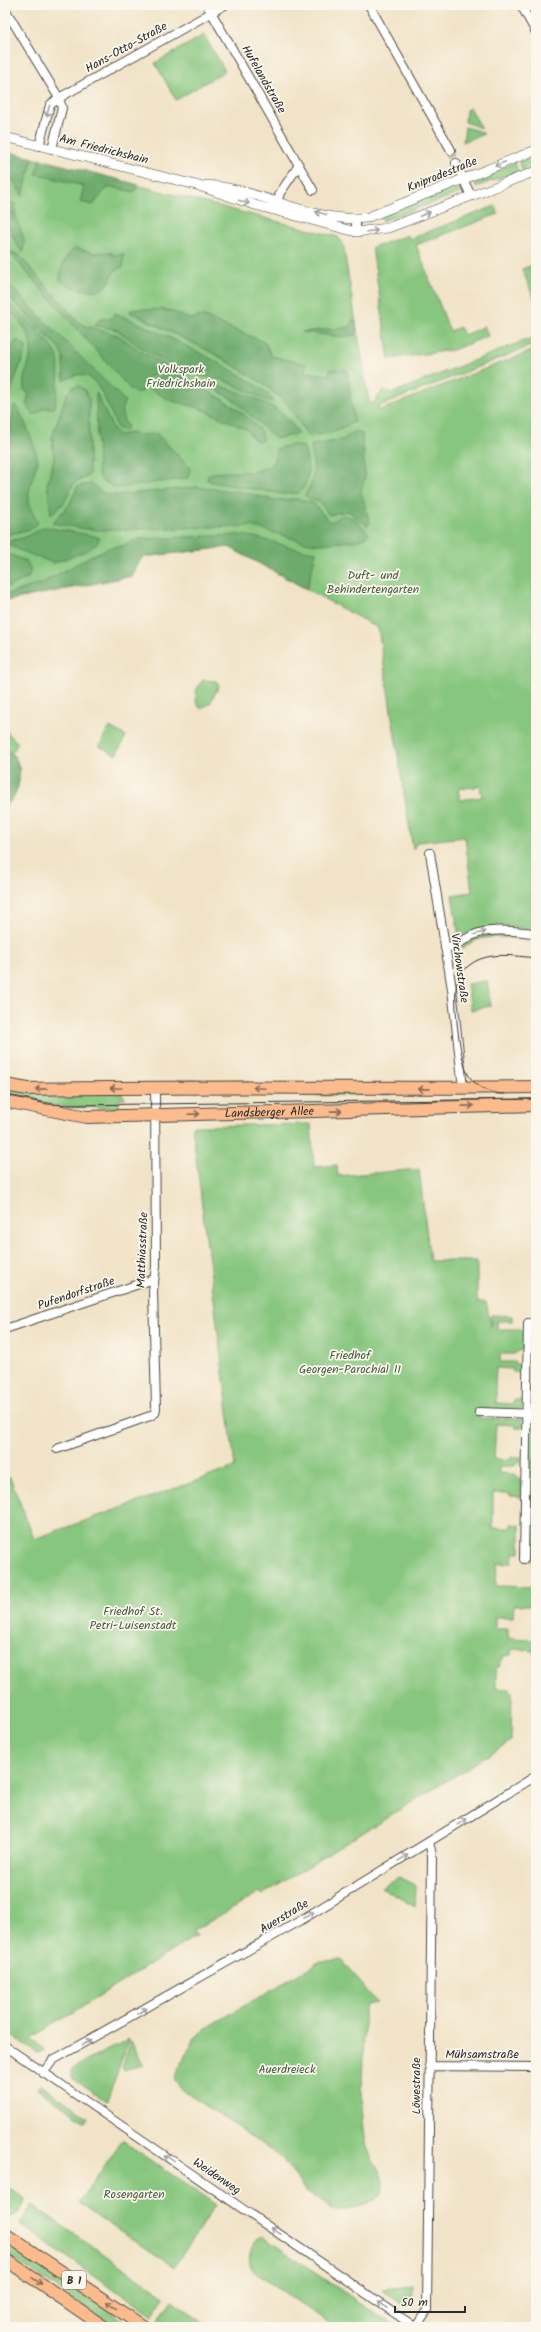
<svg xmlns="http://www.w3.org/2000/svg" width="541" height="2332" font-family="Kalam,sans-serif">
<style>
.green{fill:#87c67e;stroke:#597854;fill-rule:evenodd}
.forest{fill:#6dab6d;stroke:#4c6b4c}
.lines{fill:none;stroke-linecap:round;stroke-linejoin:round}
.minor-tunnel{stroke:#c9bea8;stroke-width:8;stroke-dasharray:8 4;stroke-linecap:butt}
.minor-casing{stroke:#494742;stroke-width:10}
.tertiary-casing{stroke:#494742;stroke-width:10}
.primary-casing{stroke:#494742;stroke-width:14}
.minor{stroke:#fff;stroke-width:8}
.tertiary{stroke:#fff;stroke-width:9}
.primary{stroke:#fbbb8d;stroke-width:12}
.tram{stroke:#2b2b2b;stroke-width:1}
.oneway{stroke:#a0a0a0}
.oneway2{stroke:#896c57}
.labels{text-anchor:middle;stroke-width:3.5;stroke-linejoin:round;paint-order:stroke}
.shield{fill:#fbf7ec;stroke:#696865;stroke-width:1}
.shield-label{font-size:11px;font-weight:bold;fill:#2b2b2b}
.street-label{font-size:12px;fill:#2b2b2b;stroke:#fbf7ec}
.park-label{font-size:12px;fill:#475a44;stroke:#fbf7ec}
</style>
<rect width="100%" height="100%" fill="#fbf7ec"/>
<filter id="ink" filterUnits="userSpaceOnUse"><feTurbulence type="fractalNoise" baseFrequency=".025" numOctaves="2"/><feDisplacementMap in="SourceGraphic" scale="8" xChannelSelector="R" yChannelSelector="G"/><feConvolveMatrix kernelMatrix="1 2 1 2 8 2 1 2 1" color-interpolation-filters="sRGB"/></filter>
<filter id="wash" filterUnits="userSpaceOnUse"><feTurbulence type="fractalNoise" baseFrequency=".012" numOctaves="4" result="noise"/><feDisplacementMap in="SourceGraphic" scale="16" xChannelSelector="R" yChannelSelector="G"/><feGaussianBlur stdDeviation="0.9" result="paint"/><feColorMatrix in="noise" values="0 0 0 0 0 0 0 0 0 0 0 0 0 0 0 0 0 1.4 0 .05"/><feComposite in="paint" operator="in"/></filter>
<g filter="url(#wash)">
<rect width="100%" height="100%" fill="#f1e3c7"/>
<path class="green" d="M204,35L225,71L176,100L155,63Z
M470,108L481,127V128L465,122L466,110Z
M465,127L482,132L484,134L463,142Z
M5,151L338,237L343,244L369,401L373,404L383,390L392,393L536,336V344L377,407L380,410L536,349V930C504,927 489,923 459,937L452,895L472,892L465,837L417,842L413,850L378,628L229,547L142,557L132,576L5,601ZM480,786L482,797L460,800L458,789Z
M536,154V164L522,170L519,161Z
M515,162L518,171L476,187L473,179Z
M456,185L460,193L382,221L380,215Z
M495,206L498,214L416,245L450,331L460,327L464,335L483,327L484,325L488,336L453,350L389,359L372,247L408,235L409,239Z
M536,264V297L534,298L522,269Z
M203,680L216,681L219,686L210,703L201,709C192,700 195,689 203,680Z
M110,727L126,736L116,755L99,746Z
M5,730L18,743L12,753C26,769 19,794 5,807Z
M492,934L519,935L518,938C498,937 478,934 462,949L463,944L479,936Z
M487,981L491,1006L471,1010L467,984Z
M177,1080L248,1081V1084L177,1082Z
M5,1089L122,1093L125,1099H119V1108L62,1107L5,1097Z
M305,1093H392V1094L303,1096Z
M311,1124L314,1167L337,1165L338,1176L419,1169L430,1261H477V1302H486L491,1327V1315L512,1316V1321H497V1329H520L524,1333V1348L514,1354H500V1362H514L523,1369V1372H513V1369L496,1368L495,1389L496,1390V1403L513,1404L514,1400H522V1409H479V1418L522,1419V1428H515V1425L496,1424L494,1459L511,1460V1457H521V1461L514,1466H499V1473L514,1474L521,1480V1497L510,1496V1493H493V1528H511V1524L520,1525V1553H513L512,1563L497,1564L496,1586L536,1587V1605H514L513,1617H495V1629H508V1638L536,1639V1667L534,1651L512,1649L511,1655L504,1656L499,1667H496V1688L509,1689L512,1691L511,1741L262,1895L260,1892L193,1931L196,1936L31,2038L45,2051L37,2053L5,2031V1479L10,1477L34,1539L235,1467L192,1126Z
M533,1316H536V1411L531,1407Z
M530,1426H536V1461H530Z
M530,1463H536V1494H529L533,1492L534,1485H530Z
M529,1495H536V1564L535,1561L528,1560Z
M399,1877L416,1886L415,1907L381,1887Z
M342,1960L377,2003L367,2005L364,2009C365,2052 358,2101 366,2143C369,2161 392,2178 379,2196C371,2207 348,2208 336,2211L306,2192L282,2158L180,2088L175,2081V2076L194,2039L203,2030L321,1961Z
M129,2039L107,2101L72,2078L71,2069Z
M131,2041L143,2064L124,2070L122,2068Z
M40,2084L88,2117L85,2122L37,2089Z
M122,2140L216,2205L174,2267L79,2203Z
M5,2186L25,2199C23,2208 20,2214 11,2217L5,2214Z
M32,2205L165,2296L152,2316L20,2224Z
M262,2236L395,2327H335L254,2272C246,2261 250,2250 256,2239Z
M5,2244L38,2262L133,2327H114L5,2253Z
M412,2286V2301L406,2306L382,2289Z
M172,2300L211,2327H168L158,2320Z"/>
<path class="forest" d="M5,151L33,158L23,196L5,169Z
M40,159L139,185L134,192L112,187L106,189L93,205L80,202L84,186L36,174Z
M5,199L16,205L15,214L24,239L23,252C10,238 5,218 5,199Z
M76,248L98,254V252L112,253V255L124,254L123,267L114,271L109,283L101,290C90,292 68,288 60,280C60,268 65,254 76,248Z
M7,250L19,255L78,322L86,326L118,335L143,353L167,366V369L146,378L143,391L134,393Z
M5,281L125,401C119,411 122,418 128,427L125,430L118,429C111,415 100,378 84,375C77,373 69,378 64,381L63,358L59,348L5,293Z
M5,301C19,311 50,340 57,355C61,364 57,398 54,408H45L36,414H33L26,404L29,394L24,390C23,379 24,376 28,366C37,336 23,325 5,305Z
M136,309L169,310L190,319L202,316L260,340L266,344L271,356L306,364L305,372L328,375L331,369L347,370L354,422L330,433L308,436L288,405L264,384L215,354L130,312L131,310Z
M115,313C140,323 265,381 273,401L271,402L223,380L192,374L174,366L147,352L117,330L94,325L101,319L113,318Z
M352,320H355L358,334L344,337L302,332L350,327Z
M17,340L26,346V350L9,395H5V354Z
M171,371C190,380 264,418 263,440C255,444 251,437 248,430L199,408L169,400L149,388V382Z
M215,385C243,392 286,406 298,434L276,439L236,402L214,388Z
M79,386L84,389L89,398V474L87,477L74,483L64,503L51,514L47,484L54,459L52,437L67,393L73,387Z
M96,392L114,431L119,435L130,433L139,435L157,434L190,468L188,478L117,488L102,481L98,474Z
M14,405C21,408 38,454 38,461C37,466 34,471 33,476C26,498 28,503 38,523L31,529L5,535V467Z
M356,431L362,434L365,476L361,492L370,522L368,526L348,511L329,515L318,500H310L305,495C319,472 312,469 311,445L342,440Z
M293,445L304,447C308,464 312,479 299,493L283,494L211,482L207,479L209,474C225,469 262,477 272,463C276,459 275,453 277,448Z
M92,484L104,494L117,495L198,487L242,492L275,500L297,499L313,503L330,522L343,515L354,518L369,533L364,539L355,541L317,544L304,542L251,526L103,530L85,529L52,523L70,504L77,487L82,485Z
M45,527C54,529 96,535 99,538L97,544L86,551L54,563L19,550L5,542L23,538Z
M237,535C265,536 289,550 316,552L307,589L229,547L142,557L132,576L5,601V596L9,594L42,583L93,555L112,547L123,546L136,539Z
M5,553L26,561L31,569L28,578L5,588Z
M5,748C25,763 23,791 5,807Z"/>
</g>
<g filter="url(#ink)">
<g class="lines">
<path class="minor-tunnel" d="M451,150L456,163"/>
<g class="minor-casing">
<path id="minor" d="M207,5L313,190
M369,5L451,150
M521,5L536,32
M5,9L59,98L62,108L52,149
M39,146L50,105L59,98L225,5
M456,163L471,196
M277,202L280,193L299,165
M356,219V232
M430,853L452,989L463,1088
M445,948C461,945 465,937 479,933C497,928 518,932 536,933
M5,1329L154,1279
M479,1412L536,1414
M57,1449L150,1416L155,1413L156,1408L153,1291L156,1266L155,1087
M524,1559L528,1323
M5,2046L415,2327
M429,2066L536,2067
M43,2073L53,2060L298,1922L536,1776
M416,2327L427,2310L432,1855L429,1842"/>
</g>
<g class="tertiary-casing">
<path id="tertiary" d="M5,137L196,185L255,205L356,232L388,228L536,171
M206,185C257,188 315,224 366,218L536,150"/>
</g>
<g class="primary-casing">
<g id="primary">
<path d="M5,1085L28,1089C197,1086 366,1089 536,1087"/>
<path id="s1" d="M5,1101L87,1117L536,1105"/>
<path d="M5,2234L144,2327"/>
<path d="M5,2259L104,2327"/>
</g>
</g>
<use href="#minor" class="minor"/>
<use href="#tertiary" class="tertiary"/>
<use href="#primary" class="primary"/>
<path class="tram" d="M505,1094C491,1094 477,1088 469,1076C460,1063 454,1006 456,989C457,980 463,969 471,964C489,951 515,956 536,958
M5,1095L47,1104L72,1105L536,1099"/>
</g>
<defs><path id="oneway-shaft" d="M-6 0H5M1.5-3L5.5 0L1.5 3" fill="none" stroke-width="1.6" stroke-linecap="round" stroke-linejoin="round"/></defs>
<g class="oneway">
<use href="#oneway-shaft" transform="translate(48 111) rotate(106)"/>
<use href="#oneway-shaft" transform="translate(500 164) rotate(158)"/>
<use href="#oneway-shaft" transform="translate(244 202) rotate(17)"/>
<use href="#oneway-shaft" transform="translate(321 213) rotate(-166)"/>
<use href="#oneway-shaft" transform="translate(425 214) rotate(-21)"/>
<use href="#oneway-shaft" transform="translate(372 231) rotate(-7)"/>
<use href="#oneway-shaft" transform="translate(480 933) rotate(-14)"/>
<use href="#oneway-shaft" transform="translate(462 1822) rotate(-32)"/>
<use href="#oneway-shaft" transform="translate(403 1858) rotate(-32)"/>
<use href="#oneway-shaft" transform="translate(309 1915) rotate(-31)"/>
<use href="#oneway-shaft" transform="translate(142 2011) rotate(-30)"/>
<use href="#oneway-shaft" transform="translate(86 2043) rotate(-28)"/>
<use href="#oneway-shaft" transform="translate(169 2158) rotate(-146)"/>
<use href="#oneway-shaft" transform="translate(276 2231) rotate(-145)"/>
<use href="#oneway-shaft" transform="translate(383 2305) rotate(-146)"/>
</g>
<g class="oneway2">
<use href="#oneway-shaft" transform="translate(116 1088) rotate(180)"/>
<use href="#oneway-shaft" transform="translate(259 1088) rotate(-177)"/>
<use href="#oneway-shaft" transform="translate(41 1089) rotate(179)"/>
<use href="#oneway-shaft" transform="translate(424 1089) rotate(179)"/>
<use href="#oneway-shaft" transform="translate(468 1106) rotate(-1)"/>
<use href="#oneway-shaft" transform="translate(336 1111) rotate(-1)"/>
<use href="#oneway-shaft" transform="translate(194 1114) rotate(-2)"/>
<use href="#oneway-shaft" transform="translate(37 2281) rotate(34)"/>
<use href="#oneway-shaft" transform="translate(111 2305) rotate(-146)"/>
</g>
</g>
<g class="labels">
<rect class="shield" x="62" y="2271" width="24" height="18" rx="3"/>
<g class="shield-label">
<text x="74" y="2284">B 1</text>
</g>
<g class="street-label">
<text transform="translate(126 47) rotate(-29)" y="4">Hans-Otto-Straße</text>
<text transform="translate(264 79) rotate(60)" y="4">Hufelandstraße</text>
<text transform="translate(104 149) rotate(14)" y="4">Am Friedrichshain</text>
<text transform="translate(442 174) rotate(-22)" y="4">Kniprodestraße</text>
<text transform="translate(460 968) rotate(82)" y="4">Virchowstraße</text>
<text dy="4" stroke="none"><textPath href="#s1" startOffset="266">Landsberger Allee</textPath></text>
<text transform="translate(142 1250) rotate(-88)" y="4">Matthiasstraße</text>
<text transform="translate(76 1293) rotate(-19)" y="4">Pufendorfstraße</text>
<text transform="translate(284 1916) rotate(-31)" y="4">Auerstraße</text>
<text x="482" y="2058">Mühsamstraße</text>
<text transform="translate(416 2086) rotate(-90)" y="4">Löwestraße</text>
<text transform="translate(217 2176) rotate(34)" y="4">Weidenweg</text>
</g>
<g class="park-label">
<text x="181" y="373">Volkspark<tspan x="181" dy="14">Friedrichshain</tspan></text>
<text x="373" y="579">Duft- und<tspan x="373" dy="14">Behindertengarten</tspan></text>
<text x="350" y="1359">Friedhof<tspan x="350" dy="14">Georgen-Parochial II</tspan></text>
<text x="133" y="1615">Friedhof St.<tspan x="133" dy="14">Petri-Luisenstadt</tspan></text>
<text x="287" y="2073">Auerdreieck</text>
<text x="134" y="2198">Rosengarten</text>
</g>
</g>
<rect width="541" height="2332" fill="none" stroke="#fbf7ec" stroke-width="20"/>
<path d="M395 2306v6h70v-6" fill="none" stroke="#2b2b2b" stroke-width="2"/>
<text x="401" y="2306" font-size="12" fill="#2b2b2b" stroke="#fbf7ec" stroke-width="3" paint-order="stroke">50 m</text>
</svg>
